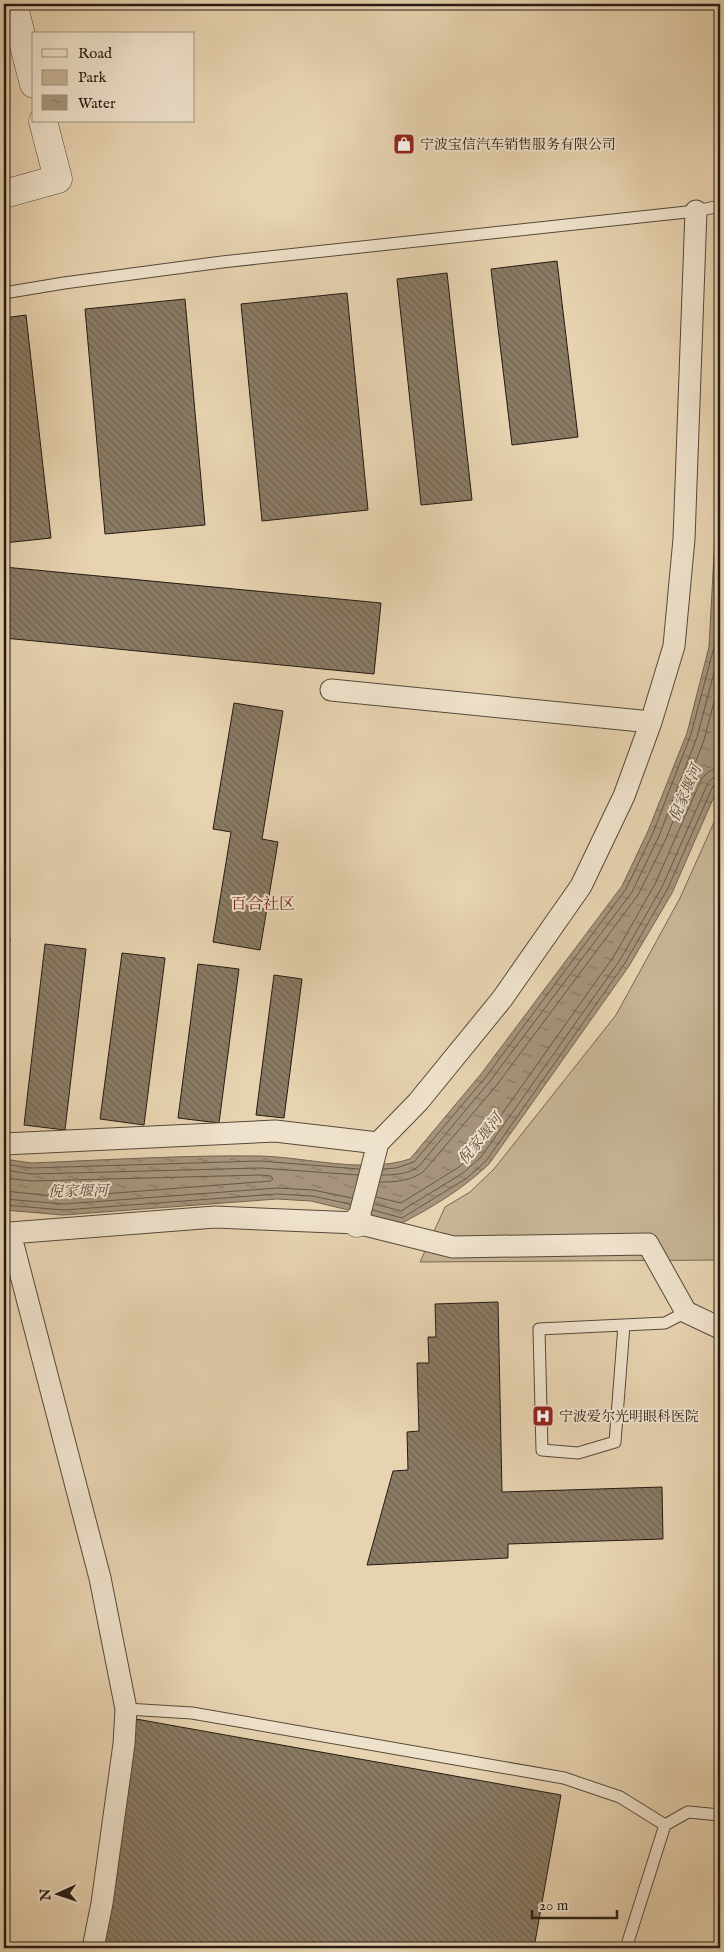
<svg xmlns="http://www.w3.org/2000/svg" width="724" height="1952" font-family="'IM FELL English','Noto Serif SC',serif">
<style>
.green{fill:#c6b495;stroke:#766854}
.water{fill:url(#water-ripples);stroke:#726452}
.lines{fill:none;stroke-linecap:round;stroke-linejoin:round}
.shore{stroke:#665848;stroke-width:1}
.building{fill:url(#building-back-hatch);stroke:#261b14}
.service-casing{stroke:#56493b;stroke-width:13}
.minor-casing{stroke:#56493b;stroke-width:23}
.tertiary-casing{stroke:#56493b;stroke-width:29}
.service{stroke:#efe2cc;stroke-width:11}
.minor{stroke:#efe2cc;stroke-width:21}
.tertiary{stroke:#efe2cc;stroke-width:28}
.labels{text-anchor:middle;stroke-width:4;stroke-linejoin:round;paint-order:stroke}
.poi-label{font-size:14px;fill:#261b14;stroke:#efe2cc;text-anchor:start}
.water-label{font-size:15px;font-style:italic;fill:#594b3d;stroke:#efe2cc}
.quarter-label{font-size:16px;fill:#7a1f14;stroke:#efe2cc}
</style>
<defs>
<pattern id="water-ripples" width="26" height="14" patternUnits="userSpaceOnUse" patternTransform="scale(1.25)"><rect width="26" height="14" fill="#a5947b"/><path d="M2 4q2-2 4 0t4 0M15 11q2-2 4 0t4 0" fill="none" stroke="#867864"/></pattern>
<pattern id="building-back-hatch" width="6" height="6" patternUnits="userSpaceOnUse" patternTransform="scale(1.25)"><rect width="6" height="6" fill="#8a7b65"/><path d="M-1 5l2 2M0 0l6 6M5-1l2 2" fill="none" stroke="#716452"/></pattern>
</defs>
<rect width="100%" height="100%" fill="#e7d3b0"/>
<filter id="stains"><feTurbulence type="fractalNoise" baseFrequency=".004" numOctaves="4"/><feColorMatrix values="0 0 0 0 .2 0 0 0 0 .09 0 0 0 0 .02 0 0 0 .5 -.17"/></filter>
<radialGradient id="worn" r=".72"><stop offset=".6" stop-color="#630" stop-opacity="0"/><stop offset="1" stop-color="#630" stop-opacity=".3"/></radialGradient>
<path class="green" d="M720,809V1260L420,1262L445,1207L470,1192L494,1169L616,1015L680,898Z"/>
<path class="water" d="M720,443V783L672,893L629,966L489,1164C464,1188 433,1207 402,1223L311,1201L277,1199L63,1215L4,1210V1159L31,1163C107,1160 183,1155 259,1156C307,1157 363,1174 410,1159L481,1074L622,886L648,831L687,733L709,647Z"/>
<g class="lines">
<path class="shore" d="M4,1164L31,1168L260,1161L359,1169
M384,1169L396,1168L414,1162L485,1078L626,889L653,833L691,734L714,647L720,537
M4,1170L31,1174L260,1168L358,1175
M382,1175C395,1175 409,1174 419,1166L490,1081L632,892L659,836L697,737L720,650
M4,1178L32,1181L260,1175L271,1176L273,1179L271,1181L64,1197L4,1191
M380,1182C395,1182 412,1181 424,1171L496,1086L638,895L666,839L704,740L720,679
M376,1197L401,1203L459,1167L475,1152L614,956L655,884L702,778L711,770L720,769
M4,1199L64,1204L277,1188L313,1190L352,1198
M375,1204L401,1211L463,1173L481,1157L620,960L662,887L708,783L713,778L720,776
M4,1205L64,1210L277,1194L312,1196L350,1204
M373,1210L402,1218L467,1178L486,1161L625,963L667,890L713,786L720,782"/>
</g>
<path class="building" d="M557,261L578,437L512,445L491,269Z
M447,273L472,500L421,505L397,279Z
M347,293L368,510L262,521L241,304Z
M185,299L205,525L105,534L85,309Z
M26,315L51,538L4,543V318Z
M4,567L381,603L374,674L4,638Z
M234,703L283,711L262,839L278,842L260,950L213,942L231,832L213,829Z
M4,938L10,939L4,990Z
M45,944L86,949L65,1130L24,1125Z
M122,953L165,958L144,1125L100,1119Z
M198,964L239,969L219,1123L178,1118Z
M274,975L302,979L284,1118L256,1115Z
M498,1302L502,1492L662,1487L663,1539L508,1544V1558L367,1565L393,1471L408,1470L407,1432L419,1431L417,1363H429L428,1337H436L435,1304Z
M136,1719L561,1795L534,1948H96Z"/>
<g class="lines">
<g class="service-casing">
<path id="service" d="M4,293L64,283L222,262L696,211L720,206
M624,1325L615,1442L578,1453L542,1450L539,1329L665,1323L686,1312
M126,1709L192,1713L564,1778L620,1797L665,1825
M626,1948L665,1825L688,1812L720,1815"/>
</g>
<g class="minor-casing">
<path id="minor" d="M331,690L651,722
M4,1144L275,1131L378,1143
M358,1221L378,1143L418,1102L502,999L581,886L624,796L651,722L674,646L684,539L696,211
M4,1232L10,1233L215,1217L357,1223L453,1247L648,1244L686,1312L720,1328
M10,1233L100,1578L126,1709L124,1744L102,1903L93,1948"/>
</g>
<g class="tertiary-casing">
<path id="tertiary" d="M13,4L34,84
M4,194L58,179L43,121
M357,1223L358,1221"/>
</g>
<use href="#service" class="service"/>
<use href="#minor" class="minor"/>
<use href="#tertiary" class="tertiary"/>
</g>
<defs>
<g id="shop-square" transform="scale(1.125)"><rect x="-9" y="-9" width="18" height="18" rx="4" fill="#8f2418" stroke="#efe2cc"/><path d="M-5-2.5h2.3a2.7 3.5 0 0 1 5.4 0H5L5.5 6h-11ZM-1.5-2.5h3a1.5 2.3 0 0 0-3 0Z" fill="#fff"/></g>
<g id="hospital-square" transform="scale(1.125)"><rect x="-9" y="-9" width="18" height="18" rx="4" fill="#8f2418" stroke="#efe2cc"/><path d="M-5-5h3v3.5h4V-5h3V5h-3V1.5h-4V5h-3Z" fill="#fff"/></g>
</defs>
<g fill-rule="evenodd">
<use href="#shop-square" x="404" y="144"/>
<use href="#hospital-square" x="543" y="1416"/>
</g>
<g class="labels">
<g class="poi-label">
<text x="420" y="149">宁波宝信汽车销售服务有限公司</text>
<text x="559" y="1421">宁波爱尔光明眼科医院</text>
</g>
<g class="water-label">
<text transform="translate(685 793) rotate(-67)" y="5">倪家堰河</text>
<text transform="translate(480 1139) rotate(-51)" y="5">倪家堰河</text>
<text transform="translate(78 1191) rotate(-1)" y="5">倪家堰河</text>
</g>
<g class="quarter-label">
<text x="263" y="909">百合社区</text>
</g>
</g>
<rect width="724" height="1952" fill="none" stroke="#e7d3b0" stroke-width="20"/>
<rect x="5" y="5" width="714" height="1942" fill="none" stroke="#261b14" stroke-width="2.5"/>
<rect x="10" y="10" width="704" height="1932" fill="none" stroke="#261b14"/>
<rect x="32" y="32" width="162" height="90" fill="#efe2cc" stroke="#9f9282"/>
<rect x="42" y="49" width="25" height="8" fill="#efe2cc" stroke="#9f9282"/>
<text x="78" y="58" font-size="15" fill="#261b14">Road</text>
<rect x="42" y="70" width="25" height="15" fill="#c6b495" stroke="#9f9282"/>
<text x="78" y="82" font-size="15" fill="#261b14">Park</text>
<rect x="42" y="95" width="25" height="15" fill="url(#water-ripples)" stroke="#9f9282"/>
<text x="78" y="108" font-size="15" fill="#261b14">Water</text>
<g transform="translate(58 1894) rotate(267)" stroke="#efe2cc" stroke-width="4" paint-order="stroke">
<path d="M0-4L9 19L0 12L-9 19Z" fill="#261b14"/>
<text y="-8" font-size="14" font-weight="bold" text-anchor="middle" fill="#261b14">N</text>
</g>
<path d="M532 1910v8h85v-8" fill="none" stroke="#261b14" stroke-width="2.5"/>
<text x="539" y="1910" font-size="15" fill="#261b14" stroke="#efe2cc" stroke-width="4" paint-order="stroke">20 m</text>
<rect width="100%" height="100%" filter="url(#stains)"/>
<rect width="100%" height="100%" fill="url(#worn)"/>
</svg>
